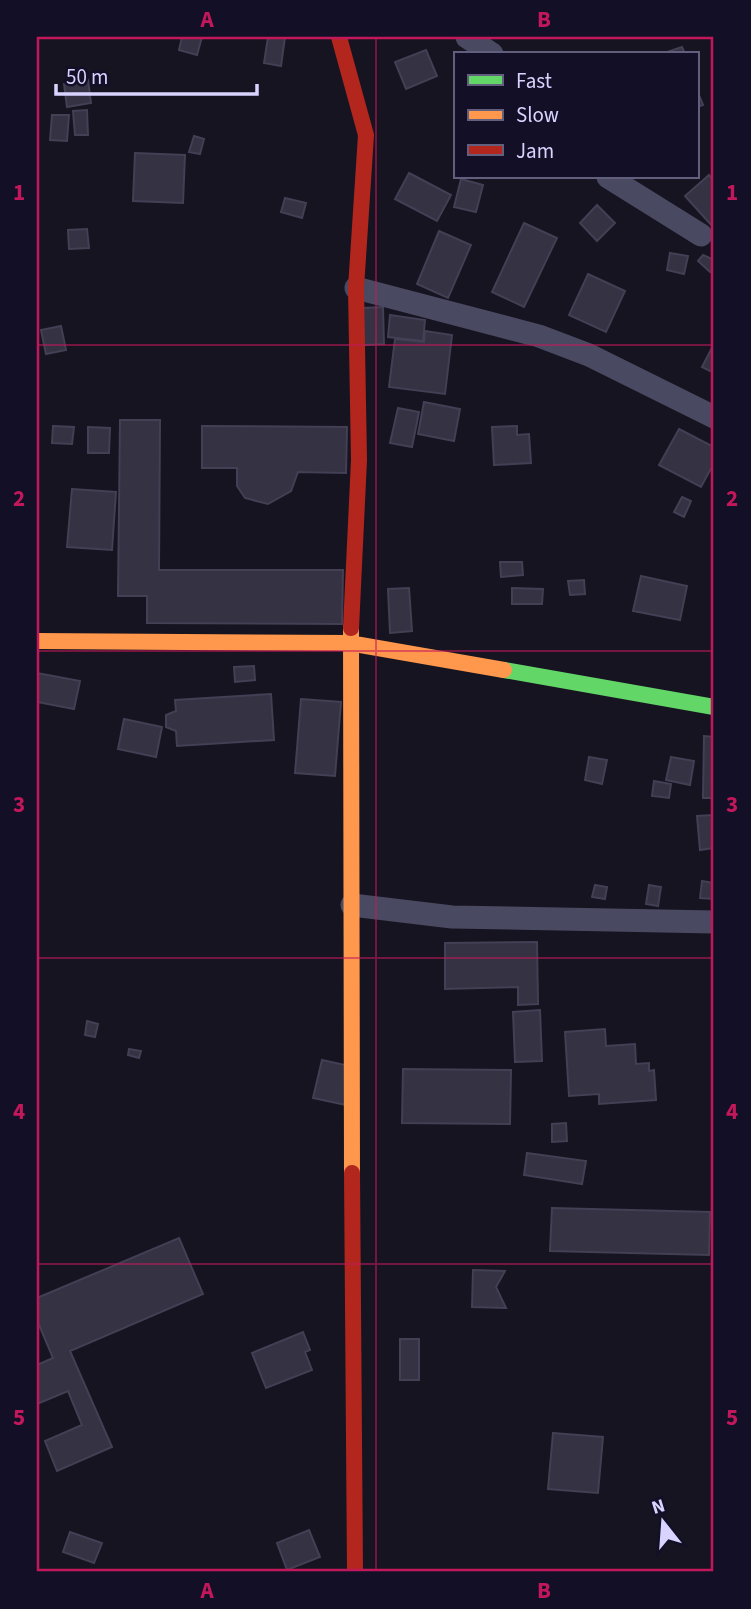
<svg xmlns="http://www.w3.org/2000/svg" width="751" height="1609" font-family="'Source Sans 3',sans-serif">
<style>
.building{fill:#343243;stroke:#433f54;stroke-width:2}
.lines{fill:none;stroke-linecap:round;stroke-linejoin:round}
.street{stroke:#4a4962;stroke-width:23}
.fast{stroke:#63d668;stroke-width:16}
.slow{stroke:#ff974d;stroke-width:16}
.jam{stroke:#b3261e;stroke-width:16}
.grid{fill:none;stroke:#c2185b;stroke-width:2;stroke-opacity:0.55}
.neatline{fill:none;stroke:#c2185b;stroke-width:2.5}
.grid-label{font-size:23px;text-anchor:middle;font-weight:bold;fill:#c2185b}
</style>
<rect width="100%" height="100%" fill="#161421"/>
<path class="building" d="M182,37H202L197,55L179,50Z
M268,37H285L281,66L264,63Z
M682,47L685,54H661Z
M426,50L437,76L406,89L395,62Z
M88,80L91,103L67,107L64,84Z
M697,90L703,105L697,107Z
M87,110L88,135H75L73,111Z
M52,115H69L67,141L50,140Z
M194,136L204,139L200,154L189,152Z
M135,153L185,155L183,203L133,201Z
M409,173L451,195L437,221L395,199Z
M709,175L714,181L713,227L685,196Z
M461,179L483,185L476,212L454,207Z
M285,198L306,203L302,218L281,212Z
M597,205L615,223L597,241L580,223Z
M524,223L557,238L524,307L492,292Z
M87,229L89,248L69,249L68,230Z
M439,231L471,245L448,298L417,284Z
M670,253L688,256L684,274L667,270Z
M703,255L714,260V266L710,272L698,261Z
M588,274L625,291L606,332L569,315Z
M383,307L384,344L364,345L362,308Z
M390,315L425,320L423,341L388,337Z
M61,326L66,350L46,354L41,330Z
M425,331L452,335L445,394L389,387L395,339L424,342Z
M714,344V373L702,367Z
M424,402L460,409L454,441L418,434Z
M398,408L419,412L412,447L390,443Z
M120,420H160L159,570H343L342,624L147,623V596H118Z
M53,426L74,427L72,444L52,443Z
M202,426L347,427L346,473L298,472L291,491L268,504L245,498L237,486V468H202Z
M517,426V435L529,434L531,463L494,465L492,427Z
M88,427L110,428L109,453H88Z
M679,429L714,447V463L701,487L659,465Z
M72,489L116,492L112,550L67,547Z
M682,497L691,501L684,517L674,512Z
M500,562H522L523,575L501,577Z
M641,576L687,586L680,620L633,611Z
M584,580L585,594L570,595L568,581Z
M409,588L412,631L390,633L388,589Z
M512,588L543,589L542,604H512Z
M254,666L255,680L235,682L234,667Z
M37,673L80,681L74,709L37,702Z
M271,694L274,740L177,746L176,731L166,727V715L176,711L175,700Z
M301,699L341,702L335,776L295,773Z
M124,719L162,727L156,757L118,749Z
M704,736L714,737V798H703Z
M589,757L607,760L602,784L585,780Z
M671,757L694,761L690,785L666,780Z
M654,781L671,784L669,798L652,796Z
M714,815V848L700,850L697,816Z
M702,881L714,883V899L700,898Z
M595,885L607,887L605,899L592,897Z
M649,885L661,887L658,906L646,904Z
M537,942L538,1004L518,1005V987L445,989V943Z
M540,1010L542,1061L515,1062L513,1012Z
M87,1021L98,1024L95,1037L85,1035Z
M605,1029L606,1046L635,1044L636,1064L649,1063V1071L654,1070L656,1100L599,1104V1094L569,1096L565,1032Z
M129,1049L141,1051L139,1058L128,1055Z
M322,1060L354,1067L346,1105L313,1098Z
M403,1069L511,1070L510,1124L402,1123Z
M566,1123L567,1141L552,1142V1124Z
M527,1153L586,1161L582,1184L524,1175Z
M552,1208L710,1212L709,1255L550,1251Z
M179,1238L203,1294L70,1351L112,1447L57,1471L45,1441L82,1425L68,1391L37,1404V1365L53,1358L37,1320V1298Z
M473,1270L505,1271L496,1287L506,1308L472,1307Z
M303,1332L310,1350L305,1352L312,1370L266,1388L252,1353Z
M400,1339H419V1380H400Z
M553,1433L603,1437L598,1493L548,1489Z
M309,1530L320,1557L287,1570L277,1543Z
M70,1532L102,1543L94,1563L63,1552Z"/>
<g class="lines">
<path class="street" d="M467,37L492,54
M608,177L701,235
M356,288L539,336L589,355L714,417
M352,905L452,917L714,922"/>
<path class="fast" d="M504,670L714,707"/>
<path class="slow" d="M351,628L352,1173
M37,641L349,643L504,670"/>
<path class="jam" d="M339,37L366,135L356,288L359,460L351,628
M352,1173L355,1572"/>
</g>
<path class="grid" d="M376,37V1572M37,345H714M37,651H714M37,958H714M37,1264H714"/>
<rect width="751" height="1609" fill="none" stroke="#130f26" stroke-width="77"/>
<rect x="454" y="52" width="245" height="126" fill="#130f26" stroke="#625e7d" stroke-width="2"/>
<rect x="468" y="75" width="35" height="10" fill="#63d668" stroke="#625e7d" stroke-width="2"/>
<text x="516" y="88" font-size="21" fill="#d9d4ff">Fast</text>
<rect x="468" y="110" width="35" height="10" fill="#ff974d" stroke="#625e7d" stroke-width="2"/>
<text x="516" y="122" font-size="21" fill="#d9d4ff">Slow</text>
<rect x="468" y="145" width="35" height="10" fill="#b3261e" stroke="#625e7d" stroke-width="2"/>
<text x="516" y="158" font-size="21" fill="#d9d4ff">Jam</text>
<g transform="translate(663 1522) rotate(343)" stroke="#130f26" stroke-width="5" paint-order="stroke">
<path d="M0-5L12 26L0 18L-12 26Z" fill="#d9d4ff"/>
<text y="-10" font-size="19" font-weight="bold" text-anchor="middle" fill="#d9d4ff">N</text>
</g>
<path d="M56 84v10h201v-10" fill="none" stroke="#d9d4ff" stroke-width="3.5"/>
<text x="66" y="84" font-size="21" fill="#d9d4ff" stroke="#130f26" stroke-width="5" paint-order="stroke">50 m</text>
<rect x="38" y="38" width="674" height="1532" class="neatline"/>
<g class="grid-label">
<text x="207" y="27">A</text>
<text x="544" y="27">B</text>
<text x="19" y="200">1</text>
<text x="732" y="200">1</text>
<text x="19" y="506">2</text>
<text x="732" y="506">2</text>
<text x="19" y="812">3</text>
<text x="732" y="812">3</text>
<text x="19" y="1119">4</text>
<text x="732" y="1119">4</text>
<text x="19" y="1425">5</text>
<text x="732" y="1425">5</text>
<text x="207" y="1598">A</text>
<text x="544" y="1598">B</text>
</g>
</svg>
